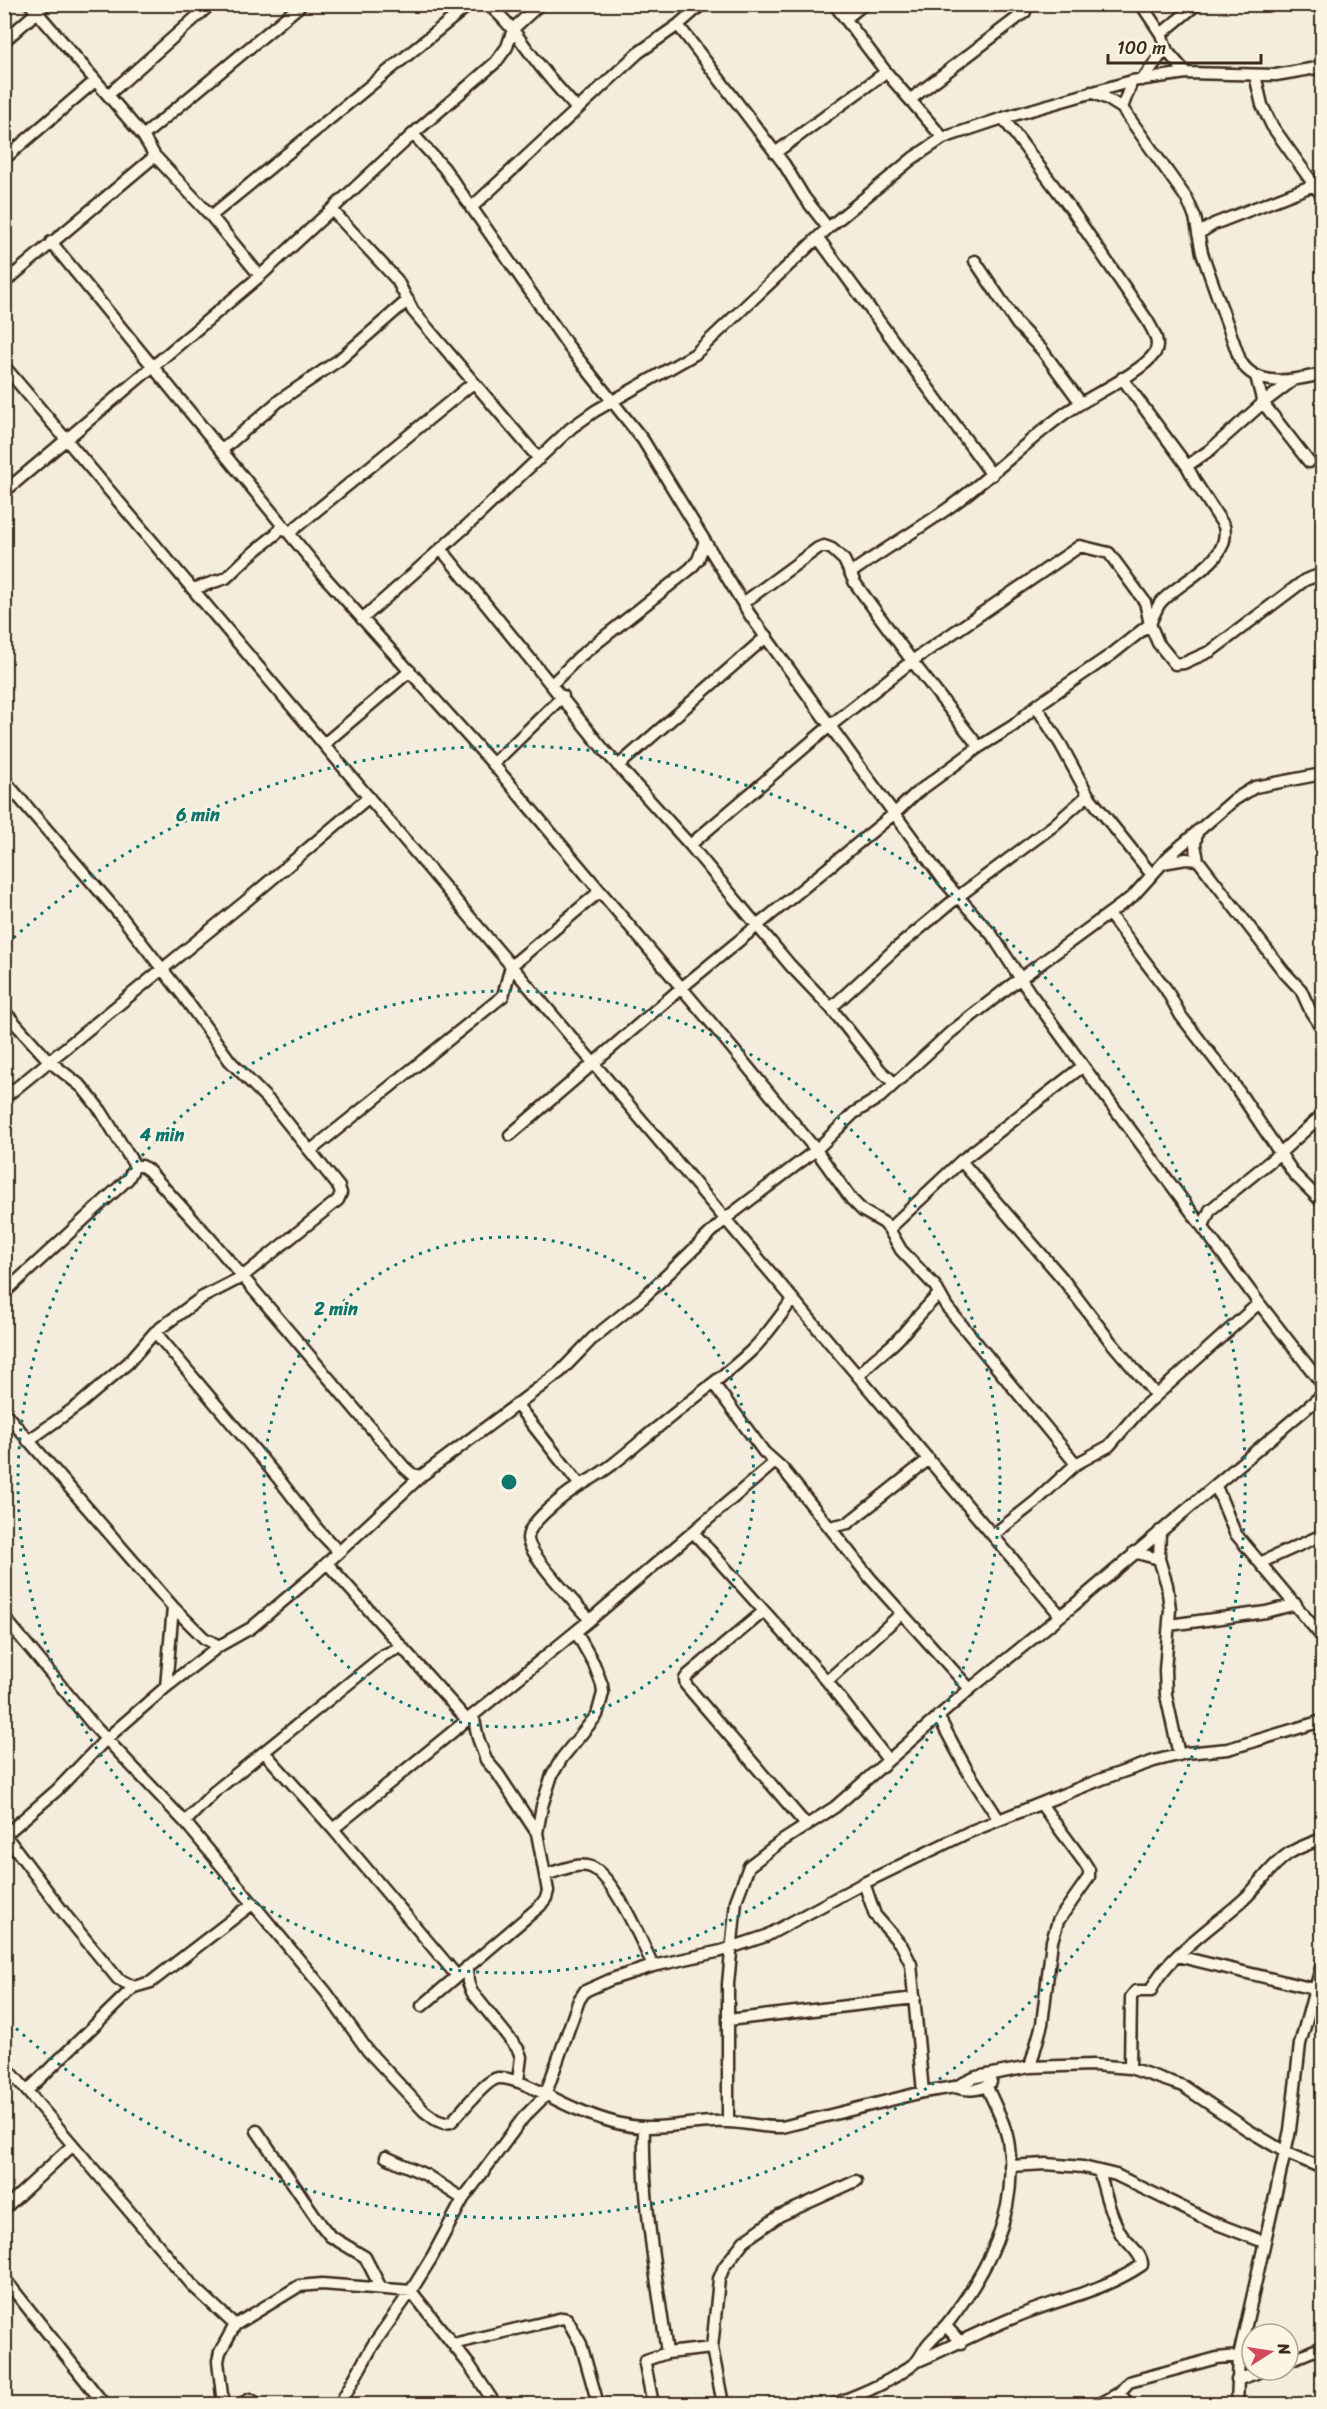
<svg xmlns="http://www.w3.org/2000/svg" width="1327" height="2409" font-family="Sriracha,sans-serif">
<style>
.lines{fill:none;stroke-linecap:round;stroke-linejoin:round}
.street-casing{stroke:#3b2a1e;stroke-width:15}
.street{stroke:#fcf5e5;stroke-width:10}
.ring{fill:none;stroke:#0f766e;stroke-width:3;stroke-dasharray:3 6}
.centre{fill:#0f766e;stroke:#fcf5e5;stroke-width:3}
.ring-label{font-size:18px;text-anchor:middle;font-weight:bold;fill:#0f766e;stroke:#fcf5e5;stroke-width:4.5;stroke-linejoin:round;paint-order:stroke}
</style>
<rect width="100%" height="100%" fill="#f4eddd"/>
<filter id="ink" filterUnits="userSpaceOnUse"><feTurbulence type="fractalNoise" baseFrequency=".0167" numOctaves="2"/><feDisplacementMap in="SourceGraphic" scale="12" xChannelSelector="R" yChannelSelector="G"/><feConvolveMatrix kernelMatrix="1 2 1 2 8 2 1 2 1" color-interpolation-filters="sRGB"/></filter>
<g filter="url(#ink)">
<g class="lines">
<g class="street-casing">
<path id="street" d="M30,4L143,136L155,156L211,216L260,276
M487,4C507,19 519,39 534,58C547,76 562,92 577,109
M834,4L886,72L943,138
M1141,4L1161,34L1167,51L1186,73
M845,19L864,4
M678,25L784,164L804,197L828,228
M1161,34L1197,4
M4,41L46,4
M1255,75L1262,105L1272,126L1322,196
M1142,80L1160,56L1167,51
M1091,92L1106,98L1122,108L1187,199L1195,217L1202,253L1240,360C1256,390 1296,380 1322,374
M108,95L211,4
M911,99L1025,12
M1122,108L1132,81
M413,134L444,168L569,347L643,440L750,615L859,766L945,882L992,935L1030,993L1089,1074L1259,1303L1322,1384
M143,136L302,4
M775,153L886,72
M4,159L95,81
M471,208L638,53L678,25L702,4
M332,210L397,280L413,311L539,459
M211,216L470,4
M1198,234L1214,224L1314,185
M818,238L992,475
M51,242L324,576L493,764L713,1025L816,1150L852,1200L863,1211L884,1223L889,1229L901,1250L935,1286L947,1307L1076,1464
M975,261L1017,324L1042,350L1081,403
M4,283L155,156
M4,366L1060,1615
M1256,376L1263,403L1309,462
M1122,378L1187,466L1196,483L1224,526C1232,562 1180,580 1160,603C1156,609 1153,617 1150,624
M222,450L280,400L339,360L408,300
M1187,466L1210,450L1263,403L1292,381
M4,492L260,276L413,134L496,62L507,47L513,29L540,4
M289,533L473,383
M441,549L604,750L690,845L790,965L831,1008L880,1070L894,1083
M852,572C883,550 916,531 947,509C988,480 1023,444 1064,414C1086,398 1141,373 1154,354C1162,343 1152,329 1147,320L1071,209L1003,118
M193,589L226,578L248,557L276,534L282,525
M743,603L818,548L824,546L832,549L844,560L855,583L912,661L979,747
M362,619L471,522L571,428L595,411L695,354L828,228L913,158L943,138L1003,118L1132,81L1186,73L1276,75L1322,67
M552,684L579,657L690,569L698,560L705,541
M324,744L410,671
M493,764L563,696
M618,766L767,636
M4,780L121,916L184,997L230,1061L274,1106L339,1187L341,1193L338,1200L242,1277L201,1298L155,1332L128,1363L80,1404L28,1441
M1088,795L1152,875
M1197,831L1195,845L1198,860
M690,845L831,725L912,661L1080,546L1109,553L1145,602L1150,624
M1163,863L1186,859L1198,860L1284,972L1301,990L1311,1012L1322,1028
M1109,914L1166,989L1181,1016L1233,1083L1294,1174L1322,1202
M831,1008L894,950L959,896L1053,826L1088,795L1061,745L1036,706
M4,1011L49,1061L82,1087L101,1111L135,1166L128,1179L4,1293
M4,1098L246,901L369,797
M510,1135L680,989L895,813L915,794L979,747L1013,726L1036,706L1112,654L1150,624L1158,643L1175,664L1184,663L1211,651L1305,580L1322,574
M310,1151L503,996L511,966L599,892
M961,1161L1062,1278L1110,1341L1156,1395
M135,1166H142L148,1170L209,1237L404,1467L412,1474L421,1476
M1203,1226L1210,1210L1279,1154L1322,1115
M889,1229L961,1161L1083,1066
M155,1332L278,1478L319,1531L339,1552
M859,1377C869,1360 887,1352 900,1337C913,1322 925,1308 939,1294
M713,1383L764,1452L782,1468L870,1578L970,1689
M517,1405L580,1485
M4,1412L173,1607L166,1687
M1216,1486L1235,1533L1322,1637
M830,1527L848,1523L929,1459
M1160,1531L1159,1559L1167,1585L1170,1609L1165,1670L1166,1695L1179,1755
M693,1532L827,1681L888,1760
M993,1535L1035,1502L1076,1464L1109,1446L1140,1410L1259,1303
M1134,1552L1159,1559
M1262,1562L1322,1535
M327,1563L467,1720
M173,1607L204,1638L219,1646L251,1628L314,1575L421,1476L560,1372L593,1338L643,1298L725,1219L816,1150L854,1113L880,1097L951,1032L1010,986L1133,896L1169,856L1234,800L1255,787L1322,774
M763,1612L688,1675L685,1679L686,1685L807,1826
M4,1617L94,1726L185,1822L326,1992L368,2051L424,2111L436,2120L444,2123L451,2122C462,2112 485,2080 498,2078C517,2076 554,2100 574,2108C595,2117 622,2127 645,2127C672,2128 700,2120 727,2122C746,2122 763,2128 782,2127L923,2092L955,2087L976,2077L1030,2067L1093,2065L1130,2068L1183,2086L1248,2130L1285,2152L1322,2168
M590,1620C578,1606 527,1553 528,1538C528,1521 572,1489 586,1482C613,1467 634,1446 658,1427C689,1401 724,1377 753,1349C768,1334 780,1316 793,1299
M1169,1625L1266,1612L1296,1604
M219,1646L166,1687L106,1739L57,1790L5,1835L67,1917L118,1979L134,1987L151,1982L251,1905
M827,1681L902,1613
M473,1715L478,1738L486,1760L498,1774L537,1833
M938,1716L967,1770L999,1820
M264,1752L333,1829L457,1976
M185,1822L214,1792L384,1655L401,1647
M333,1829L590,1620L775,1462
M545,1875C558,1871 578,1862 591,1867C614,1876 643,1944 653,1966
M864,1883L875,1915L902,1946L911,1964L923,2092
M1177,1956L1314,1989
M467,1967L468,1982L472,1992L518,2049L521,2057L518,2081
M422,2006L540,1906L546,1898L548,1891L537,1833L542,1806L552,1775L562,1758L597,1715L603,1693L602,1685L594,1664L576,1632
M728,2020L915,1998
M4,2064L193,2286L235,2325L299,2286L322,2284L411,2291L470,2366L495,2404
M1030,2067L1042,2024L1052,1941L1058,1921L1089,1877V1870L1084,1862L1041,1804
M1130,2068L1131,1997L1136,1991H1151C1162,1960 1218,1923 1243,1900C1259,1886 1270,1866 1288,1854C1299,1847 1311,1843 1322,1839
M955,2087C966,2091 983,2091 991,2082
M27,2091L134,1987
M728,2122V1984L736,1901L749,1866L779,1843L835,1807L970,1689L1074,1605L1322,1395
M644,2128C642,2202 657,2279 667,2353
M257,2131L322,2226L330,2236L365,2257L381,2288
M386,2157L426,2175L463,2199
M1010,2166L1046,2164L1083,2167L1116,2175L1212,2222L1264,2242
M4,2209L73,2145
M4,2278L104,2404
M946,2326L961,2343
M453,2344L563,2318L567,2319L581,2344L598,2404
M918,2361C955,2345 990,2326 1028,2312C1067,2297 1107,2289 1142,2265C1143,2254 1127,2243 1121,2234C1110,2215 1105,2192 1099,2171
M1288,2361L1322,2347
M1237,2380L1265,2370
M1119,2393L1129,2404
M223,2404L218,2361L220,2352L235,2325
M241,2404L250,2399L258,2404
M340,2404L373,2345L411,2291L432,2257L463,2199L523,2118L545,2096L579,2000L585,1991L612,1979L653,1966L721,1951L766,1936L864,1883L969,1832L1102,1779L1154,1761L1186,1753L1228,1749L1322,1721
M653,2404L645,2364L646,2360L667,2353L712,2348
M723,2404L712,2348L719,2279L724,2267L744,2241L779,2216L856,2181
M834,2404C862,2394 891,2382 915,2363C921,2358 923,2350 928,2344C934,2337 941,2331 947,2324C987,2272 1018,2215 1009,2147C1007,2126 995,2106 987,2087
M1100,2404L1119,2393L1129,2382L1217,2358L1239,2356
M1237,2404L1239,2356L1290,2130L1300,2044L1322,1964"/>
</g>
<use href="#street" class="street"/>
</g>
</g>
<g class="ring">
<circle cx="509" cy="1482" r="245"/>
<circle cx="509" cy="1482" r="491"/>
<path d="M7 944A736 736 0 1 1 7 2020"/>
</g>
<circle cx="509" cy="1482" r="9" class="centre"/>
<g class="ring-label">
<text x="198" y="821">6 min</text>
<text x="162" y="1141">4 min</text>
<text x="336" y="1315">2 min</text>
</g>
<rect width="1327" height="2409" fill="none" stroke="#fcf5e5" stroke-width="24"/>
<rect x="12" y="12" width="1303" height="2385" fill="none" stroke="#3b2a1e" stroke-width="2" filter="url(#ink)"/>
<g transform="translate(1270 2352) rotate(78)"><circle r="28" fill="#fcf5e5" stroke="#afa495" stroke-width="1.5"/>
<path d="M0-4.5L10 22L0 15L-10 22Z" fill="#d1495b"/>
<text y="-9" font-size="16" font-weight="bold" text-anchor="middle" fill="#3b2a1e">N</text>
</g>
<path d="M1108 54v9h153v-9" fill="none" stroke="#3b2a1e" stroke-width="3"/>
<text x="1117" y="54" font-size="18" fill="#3b2a1e" stroke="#fcf5e5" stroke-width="4.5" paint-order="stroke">100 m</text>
</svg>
